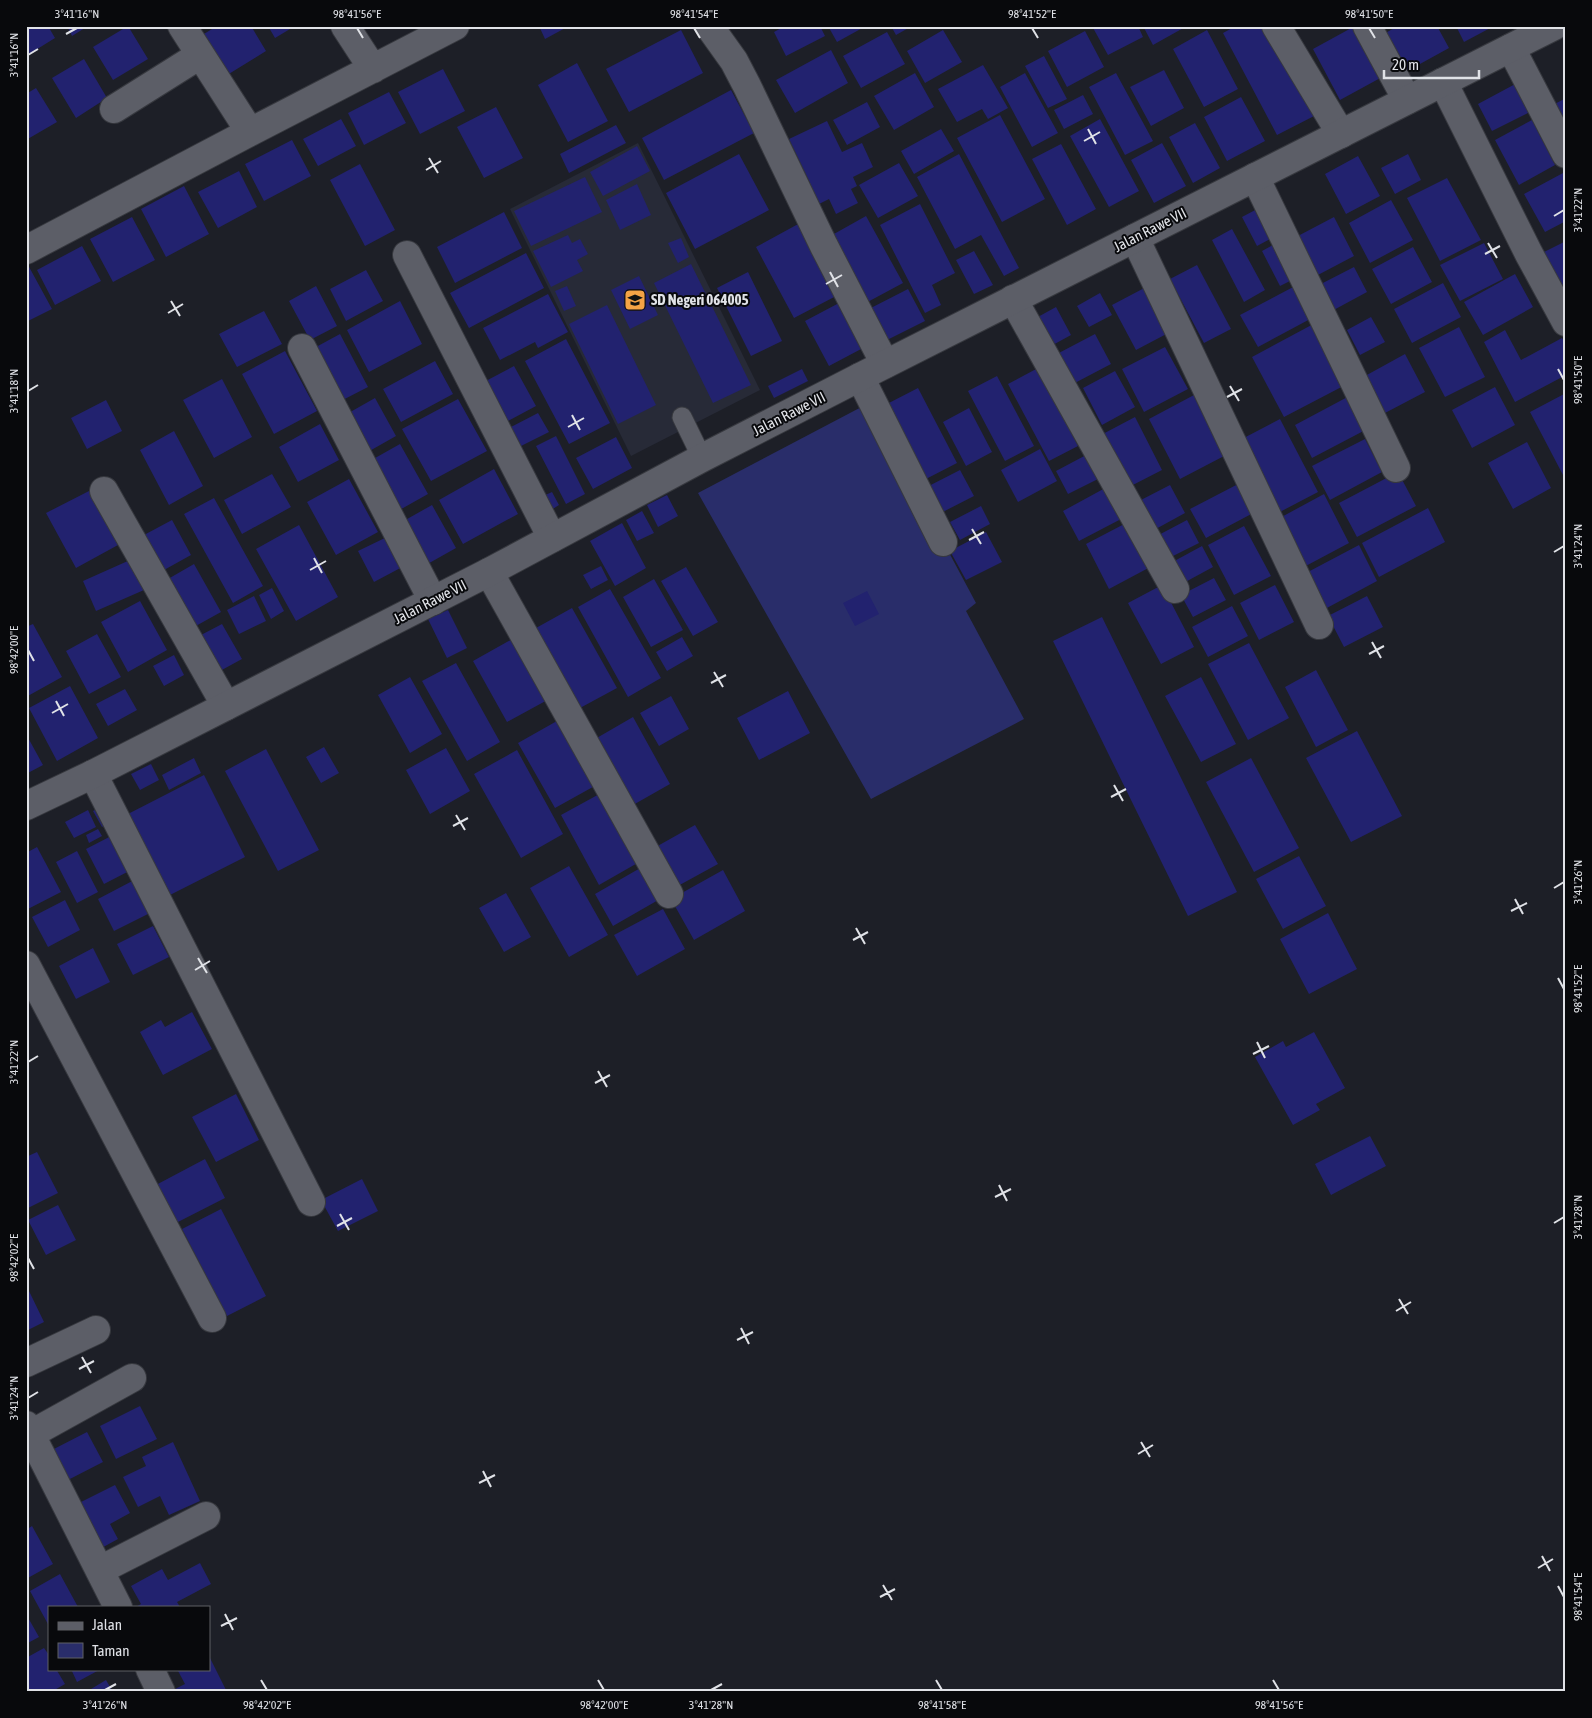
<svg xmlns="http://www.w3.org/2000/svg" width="1592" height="1718" font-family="'Asap Condensed',sans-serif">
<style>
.built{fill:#272a37}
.green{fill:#292d6a}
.building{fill:#22226f}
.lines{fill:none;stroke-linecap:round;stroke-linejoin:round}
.lane-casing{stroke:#37393f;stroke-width:21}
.street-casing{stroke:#37393f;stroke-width:30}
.secondary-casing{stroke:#37393f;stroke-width:30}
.lane{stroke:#5c5e67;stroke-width:19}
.street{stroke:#5c5e67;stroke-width:28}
.secondary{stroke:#5c5e67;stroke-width:28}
.ticks{fill:none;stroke:#e0e2e7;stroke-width:2}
.labels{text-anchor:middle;stroke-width:4;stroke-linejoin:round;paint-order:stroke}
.street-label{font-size:15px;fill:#e0e2e7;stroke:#08090c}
.poi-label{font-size:15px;font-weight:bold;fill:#e0e2e7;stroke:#08090c;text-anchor:start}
.neatline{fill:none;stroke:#e0e2e7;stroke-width:2}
.ticks-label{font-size:12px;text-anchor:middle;fill:#e0e2e7}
</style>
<rect width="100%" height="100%" fill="#1d1f27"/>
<path class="built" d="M638,143L760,390L631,456L510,209Z"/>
<path class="green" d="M869,403L976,603L966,611L1024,719L871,799L698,493Z"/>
<path class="building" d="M26,26H48L55,38L26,56Z
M67,26H88L72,36Z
M128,26L148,59L113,80L93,47Z
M217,26H251L266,51L219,80L194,40Z
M268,26H295L275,38Z
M539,26H569L545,39Z
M785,26H820L825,36L786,56L774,32Z
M828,26H866L837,42Z
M891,26H912L896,35Z
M1092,26H1138L1143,37L1108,55Z
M1143,26H1187L1153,45Z
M1236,26H1272L1318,114L1277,135L1223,33Z
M1355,26L1384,76L1340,100L1313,49Z
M1398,26H1437L1449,48L1400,75L1380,36Z
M1456,26H1494L1464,42Z
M681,30L703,73L629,112L606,69Z
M943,30L962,62L925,83L907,51Z
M1207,30L1238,89L1204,107L1173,49Z
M1085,31L1104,67L1067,87L1048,51Z
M887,32L905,64L861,88L843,56Z
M831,50L848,83L795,113L776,80Z
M1044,56L1067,99L1048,108L1025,66Z
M84,59L107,98L76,118L52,78Z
M577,63L608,121L568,142L538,85Z
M983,65L1008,108L988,119L982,109L957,122L938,89Z
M443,69L465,111L420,134L398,92Z
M1164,70L1184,108L1151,126L1130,87Z
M915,73L934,107L894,130L874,96Z
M1025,73L1058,133L1032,147L1000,87Z
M1116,73L1153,141L1125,155L1089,87Z
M1519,82L1534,110L1492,131L1478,104Z
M36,88L57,122L26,140V94Z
M731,90L754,133L664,180L642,138Z
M389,92L406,123L364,145L348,113Z
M1083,95L1093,114L1064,129L1054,110Z
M1241,97L1265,141L1227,161L1204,117Z
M1566,98V139L1549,107Z
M867,102L880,127L847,145L833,120Z
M496,107L523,158L484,178L457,127Z
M1000,115L1045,199L1002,222L957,138Z
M341,119L356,146L318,166L303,139Z
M1100,119L1139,191L1109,207L1070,136Z
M1532,120L1555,165L1519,185L1495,140Z
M827,121L842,152L862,143L873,167L853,177L857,186L851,189L858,203L836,214L829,199L811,208L801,187L810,183L789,139Z
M1195,123L1220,168L1193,183L1169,137Z
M616,125L626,143L569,173L560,154Z
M941,129L954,151L914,174L901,151Z
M292,140L311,176L264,201L245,164Z
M1162,143L1186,186L1154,203L1131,160Z
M1061,144L1096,209L1067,225L1032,159Z
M637,146L650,171L603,196L590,172Z
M739,154L769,210L695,249L666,193Z
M959,154L1019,268L1004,276L981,235L955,249L917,177Z
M1408,154L1421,180L1395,194L1381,168Z
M1358,156L1380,196L1346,214L1325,174Z
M899,163L918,196L878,218L859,185Z
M360,164L395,230L365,246L330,180Z
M239,171L257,207L218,228L198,192Z
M1563,173L1566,179V221L1545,232L1524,194Z
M585,177L602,212L531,246L514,211Z
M1447,178L1481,240L1440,261L1407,198Z
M637,184L651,215L620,230L606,200Z
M184,186L209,234L166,257L141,209Z
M1391,200L1413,240L1370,263L1349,223Z
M920,204L955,273L932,285L941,305L925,313L880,225Z
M1259,208L1274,237L1257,246L1242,217Z
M504,212L522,248L455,283L437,247Z
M866,216L903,283L862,305L825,239Z
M132,217L155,260L113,282L90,239Z
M1334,217L1354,256L1316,276L1296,237Z
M800,223L838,295L794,318L756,247Z
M1232,229L1265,290L1244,302L1212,240Z
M568,235L572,243L580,239L588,254L577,260L583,271L551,287L533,251Z
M681,238L689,257L678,263L668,243Z
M1566,241V284L1562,286L1544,252Z
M1278,242L1296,278L1280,286L1262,251Z
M1484,243L1503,279L1460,301L1440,265Z
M82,246L101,281L55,305L37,270Z
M1413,247L1432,282L1391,304L1372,269Z
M974,251L993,285L974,294L956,260Z
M526,253L544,288L469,328L450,293Z
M691,264L751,385L713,403L654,283Z
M28,265L52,309L26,322V266Z
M1197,265L1231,329L1204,343L1170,279Z
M1354,267L1367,292L1330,312L1317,286Z
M366,270L383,301L346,321L330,289Z
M748,272L782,341L751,356L717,288Z
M1515,274L1533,307L1483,335L1464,302Z
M639,276L658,315L630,329L611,290Z
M1443,283L1461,317L1412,343L1394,309Z
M1150,285L1174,330L1136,350L1112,305Z
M316,286L337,326L310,340L289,301Z
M567,286L576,306L564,311L555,291Z
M1295,286L1312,318L1258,347L1240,315Z
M908,289L925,321L881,343L865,311Z
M1100,293L1112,315L1089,327L1077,306Z
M548,294L568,332L538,348L535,342L500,360L483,328Z
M400,301L422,344L369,372L347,330Z
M839,303L863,348L829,366L805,321Z
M607,305L656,405L618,424L569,324Z
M1056,307L1071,335L1051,346L1036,318Z
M264,311L282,344L237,367L219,334Z
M1371,317L1385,342L1360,355L1347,330Z
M1319,321L1351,382L1284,417L1252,357Z
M1459,327L1485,377L1445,397L1419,348Z
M1505,330L1521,360L1562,338L1566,346V375L1515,402L1484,342Z
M340,334L368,387L333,405L305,353Z
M1095,334L1111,364L1071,385L1055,355Z
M566,339L610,423L569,444L525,361Z
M1165,347L1188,389L1144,412L1122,369Z
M285,351L317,411L274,434L242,374Z
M1405,354L1425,392L1385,413L1365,376Z
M435,361L453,394L401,422L383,389Z
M514,366L536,406L504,423L482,383Z
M1038,368L1078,446L1049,461L1008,384Z
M802,369L808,381L774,398L768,386Z
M1115,371L1135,407L1102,425L1083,388Z
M997,376L1034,446L1005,461L968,391Z
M222,379L252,437L214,458L183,400Z
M1495,387L1515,425L1472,448L1452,410Z
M918,388L957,463L924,480L885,405Z
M1355,393L1373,426L1312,458L1295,425Z
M1566,393V473L1563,475L1530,412Z
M1194,395L1226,455L1180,479L1149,419Z
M375,398L396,436L366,453L345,415Z
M458,399L487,451L431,481L402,429Z
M106,400L122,431L87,449L71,418Z
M969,408L992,452L966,466L943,422Z
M538,413L549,432L521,446L511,427Z
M1135,417L1162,470L1127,488L1099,436Z
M1280,419L1318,492L1276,514L1238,441Z
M320,424L339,460L298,482L279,447Z
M174,431L203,486L169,505L140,450Z
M556,436L585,494L566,504L536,446Z
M616,437L632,468L593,489L576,458Z
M1365,439L1382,472L1330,500L1312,466Z
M1527,442L1551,488L1513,509L1488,463Z
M400,444L428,494L396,512L368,462Z
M1040,449L1057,481L1018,502L1001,470Z
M1088,454L1100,478L1068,494L1056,471Z
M494,469L518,514L463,544L439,500Z
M960,470L974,496L933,517L919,491Z
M1398,472L1416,506L1357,537L1339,503Z
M272,474L291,507L242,534L224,500Z
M349,479L378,532L336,555L307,502Z
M1242,482L1257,511L1206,538L1190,509Z
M1170,485L1185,513L1154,530L1139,501Z
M1107,487L1123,518L1079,541L1063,511Z
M89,491L118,545L76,568L46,513Z
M552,492L559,505L548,512L541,497Z
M1324,494L1349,543L1302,568L1276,520Z
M667,495L678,516L658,527L647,505Z
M214,498L263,586L233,603L184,514Z
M432,505L456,548L424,566L400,523Z
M981,506L990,524L960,540L950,522Z
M1428,508L1445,542L1379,577L1362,543Z
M642,511L654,533L637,541L626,520Z
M172,520L191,555L164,570L144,535Z
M1187,520L1199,543L1163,561L1151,539Z
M1130,521L1154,565L1109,589L1086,544Z
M622,523L646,568L615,586L590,541Z
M299,525L338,597L296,621L256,549Z
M1244,526L1271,576L1234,595L1208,545Z
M986,532L1002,562L966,580L950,551Z
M391,535L406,565L374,582L358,551Z
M1359,545L1377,581L1325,609L1306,573Z
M1202,546L1213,567L1178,586L1167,565Z
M130,560L144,590L96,611L83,581Z
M194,564L221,612L194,627L168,579Z
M601,566L608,580L591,589L583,575Z
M686,567L718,622L693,636L661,581Z
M1214,578L1226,600L1193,617L1181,595Z
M654,579L683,630L651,647L623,597Z
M1162,585L1194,647L1161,664L1128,603Z
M1275,585L1294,622L1259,640L1240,603Z
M272,588L284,611L271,619L259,595Z
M610,589L661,678L628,697L578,607Z
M867,591L879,614L855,626L843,603Z
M254,596L266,621L239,634L227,610Z
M1367,596L1383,627L1344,647L1328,616Z
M140,601L167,650L128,672L101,622Z
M1232,606L1248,636L1208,657L1192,627Z
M572,608L617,688L580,708L536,628Z
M448,610L467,648L447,658L428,619Z
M1102,617L1237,892L1188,916L1053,641Z
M33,624L62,677L26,697V627Z
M222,624L242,659L220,671L201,635Z
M97,634L121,677L89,694L66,651Z
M516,637L551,698L507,722L473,661Z
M682,637L693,656L667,671L656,652Z
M1249,643L1289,718L1248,740L1208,664Z
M174,655L184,675L164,686L153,666Z
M456,663L500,742L467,761L422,681Z
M1316,670L1348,730L1316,747L1285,687Z
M410,677L442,734L410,753L378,695Z
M1201,677L1236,744L1201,762L1165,696Z
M70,686L98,738L57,761L29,708Z
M125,689L137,710L108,726L96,704Z
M788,691L810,733L759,760L737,718Z
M671,696L689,729L659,746L640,713Z
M564,717L600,783L555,808L518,743Z
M633,717L670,784L633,805L595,739Z
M1357,731L1402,816L1351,842L1306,758Z
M26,734L43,765L26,774Z
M324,747L339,773L321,783L306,757Z
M446,748L470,791L430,814L406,770Z
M266,749L319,850L278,871L225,771Z
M517,750L563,834L521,858L474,774Z
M194,758L201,773L169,790L162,775Z
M1251,758L1299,848L1254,872L1206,782Z
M151,764L159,780L140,790L131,774Z
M204,775L245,857L168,896L126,815Z
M603,792L641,861L599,885L561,815Z
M105,805L113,821L102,827L93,811Z
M88,810L96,827L74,838L65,822Z
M695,825L718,864L676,887L654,848Z
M98,829L102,836L89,843L86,835Z
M117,833L135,868L104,884L86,849Z
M37,847L61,892L26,910V853Z
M77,851L98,892L77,903L56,862Z
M1299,856L1326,906L1283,929L1256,879Z
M569,866L608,935L569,957L530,888Z
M642,867L660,899L613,926L595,894Z
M723,870L745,911L694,940L671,899Z
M138,878L154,911L114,931L98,899Z
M506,893L531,937L504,952L479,908Z
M65,900L80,930L48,947L32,917Z
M663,909L685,949L637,976L614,935Z
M1328,913L1357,969L1309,994L1280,939Z
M153,926L169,957L133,975L117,944Z
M93,948L110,982L76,999L59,966Z
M192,1012L212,1049L163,1075L140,1032L161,1020L165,1027Z
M1314,1032L1345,1088L1316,1104L1320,1110L1293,1125L1255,1057L1283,1041L1286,1047Z
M236,1094L259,1140L216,1162L192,1117Z
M1370,1136L1386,1166L1331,1195L1315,1164Z
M37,1152L58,1193L26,1209V1157Z
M205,1159L225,1198L174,1224L154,1186Z
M362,1179L378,1211L338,1231L321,1200Z
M58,1205L76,1240L46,1255L28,1220Z
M221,1209L266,1296L227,1316L182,1229Z
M29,1291L44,1322L26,1331V1293Z
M140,1406L157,1439L116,1459L100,1426Z
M87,1432L103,1462L66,1481L50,1451Z
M173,1442L200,1501L169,1515L160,1496L138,1507L123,1477L146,1466L142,1457Z
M115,1485L130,1513L110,1524L118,1539L96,1551L73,1506Z
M32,1526L53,1564L26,1579V1530Z
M200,1563L211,1584L177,1602L180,1607H136L141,1604L131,1586L162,1569L168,1580Z
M60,1574L78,1607H49V1626L30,1591Z
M26,1614L39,1637L26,1644Z
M44,1648L49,1655V1669H56L65,1684L51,1692H26V1658Z
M209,1656L226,1690L222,1692H169L185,1684L177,1669H209Z
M71,1669H101L77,1682Z
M106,1680L113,1692H86Z"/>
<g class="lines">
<g class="lane-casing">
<path id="lane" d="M682,417L702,458"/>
</g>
<g class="street-casing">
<path id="street" d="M182,26L250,132
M345,26L373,69
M709,26L734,61L747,86L824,246L885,364
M1276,26L1341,134
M1367,26L1407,100
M1511,48L1566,154
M1443,82L1529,254L1566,322
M114,109L200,55
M1255,177L1396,468
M1135,238L1319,625
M26,250L250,132L455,26
M407,255L552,538
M1013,299L1175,589
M302,348L433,601
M860,377L943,542
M104,491L226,706
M489,572L669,894
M93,774L311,1202
M26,965L212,1318
M26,1363L96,1330
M26,1425L118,1607
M31,1434L132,1378
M100,1570L206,1516
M150,1669L161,1692"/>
</g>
<g class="secondary-casing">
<path id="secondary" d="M26,806L93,774L489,572L702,458L860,377L1554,26"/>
</g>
<use href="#lane" class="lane"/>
<use href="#street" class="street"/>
<use href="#secondary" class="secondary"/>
</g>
<path class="ticks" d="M357,28L363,38M694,28L700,38M1032,28L1038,38M1369,28L1375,38M66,34L77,28M28,55L38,49M1088,129L1096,144M1084,141L1100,132M429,158L438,173M426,170L441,161M1554,216L1564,210M1488,243L1497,258M1485,254L1500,246M830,272L838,287M826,284L842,275M171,301L180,316M168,313L183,304M1558,369L1564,380M1230,386L1239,401M28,391L38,385M1227,397L1242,389M572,415L580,430M568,427L584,418M972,529L981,544M969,540L984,532M1554,552L1564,546M314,558L322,573M310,570L326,561M1372,642L1381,658M28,650L34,661M1369,654L1384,646M714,672L723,687M711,683L726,675M56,701L64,716M52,713L68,704M1114,785L1123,801M1111,797L1126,789M456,815L465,830M453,826L468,818M1554,888L1564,882M1515,899L1523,914M1511,911L1527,903M856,928L865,944M853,940L868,932M198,958L207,973M195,970L210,961M1558,978L1564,989M1257,1042L1265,1058M1253,1054L1269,1046M28,1062L38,1056M598,1071L607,1087M595,1083L610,1075M999,1185L1007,1201M995,1197L1011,1189M340,1214L349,1230M1554,1223L1564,1217M337,1226L352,1218M28,1258L34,1269M1399,1299L1408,1314M1396,1311L1411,1302M741,1328L749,1344M737,1340L753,1332M82,1357L91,1373M79,1369L94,1361M28,1398L38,1392M1141,1442L1150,1457M1138,1454L1153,1445M483,1471L491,1487M479,1483L495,1475M1542,1556L1550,1571M1538,1568L1553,1559M883,1585L892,1600M1558,1586L1564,1597M880,1597L895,1589M225,1614L233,1630M221,1626L237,1618M261,1680L267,1690M598,1680L604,1690M936,1680L942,1690M1273,1680L1279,1690M105,1690L116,1684M711,1690L722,1684"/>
<defs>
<g id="school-square" transform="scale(1.125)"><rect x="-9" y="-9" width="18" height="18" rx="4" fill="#f5a345" stroke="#08090c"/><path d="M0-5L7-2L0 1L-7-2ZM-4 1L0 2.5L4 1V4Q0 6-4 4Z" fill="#111"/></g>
</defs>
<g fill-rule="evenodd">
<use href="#school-square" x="635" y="300"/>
</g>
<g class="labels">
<g class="street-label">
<text transform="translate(1150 230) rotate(-27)" y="5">Jalan Rawe VII</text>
<text transform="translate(789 414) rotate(-27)" y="5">Jalan Rawe VII</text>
<text transform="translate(430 602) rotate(-27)" y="5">Jalan Rawe VII</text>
</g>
<g class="poi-label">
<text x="651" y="305">SD Negeri 064005</text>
</g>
</g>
<rect width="1592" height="1718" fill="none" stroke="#08090c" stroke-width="55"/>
<rect x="48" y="1606" width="162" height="65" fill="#08090c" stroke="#5e6064"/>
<rect x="58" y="1622" width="25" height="8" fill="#5c5e67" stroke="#5e6064"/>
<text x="92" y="1630" font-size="15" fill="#e0e2e7">Jalan</text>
<rect x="58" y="1643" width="25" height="15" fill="#292d6a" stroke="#5e6064"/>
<text x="92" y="1656" font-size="15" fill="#e0e2e7">Taman</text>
<path d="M1384 70v8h95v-8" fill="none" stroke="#e0e2e7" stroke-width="2.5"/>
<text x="1392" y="70" font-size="15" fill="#e0e2e7" stroke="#08090c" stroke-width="4" paint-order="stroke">20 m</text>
<rect x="28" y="28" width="1536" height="1662" class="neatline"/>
<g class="ticks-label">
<text x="77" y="18">3°41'16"N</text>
<text x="357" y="18">98°41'56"E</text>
<text x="694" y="18">98°41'54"E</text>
<text x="1032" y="18">98°41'52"E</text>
<text x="1369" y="18">98°41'50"E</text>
<text transform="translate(14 55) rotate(-90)" y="4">3°41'16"N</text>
<text transform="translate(1578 210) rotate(-90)" y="4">3°41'22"N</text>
<text transform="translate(1578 380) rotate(-90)" y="4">98°41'50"E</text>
<text transform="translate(14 391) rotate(-90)" y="4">3°41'18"N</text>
<text transform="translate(1578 546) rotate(-90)" y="4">3°41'24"N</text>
<text transform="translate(14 650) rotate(-90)" y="4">98°42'00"E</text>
<text transform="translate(1578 882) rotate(-90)" y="4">3°41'26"N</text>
<text transform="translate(1578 989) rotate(-90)" y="4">98°41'52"E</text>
<text transform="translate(14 1062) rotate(-90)" y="4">3°41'22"N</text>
<text transform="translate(1578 1217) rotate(-90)" y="4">3°41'28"N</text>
<text transform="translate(14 1258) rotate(-90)" y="4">98°42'02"E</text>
<text transform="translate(14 1398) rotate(-90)" y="4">3°41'24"N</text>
<text transform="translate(1578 1597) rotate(-90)" y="4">98°41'54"E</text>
<text x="105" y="1709">3°41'26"N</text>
<text x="267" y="1709">98°42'02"E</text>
<text x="604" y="1709">98°42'00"E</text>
<text x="711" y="1709">3°41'28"N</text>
<text x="942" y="1709">98°41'58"E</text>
<text x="1279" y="1709">98°41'56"E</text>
</g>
</svg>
